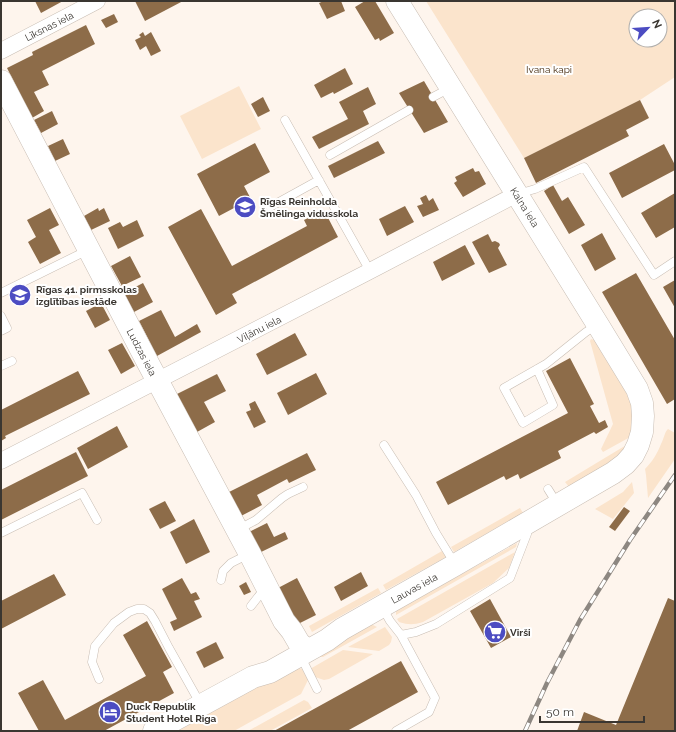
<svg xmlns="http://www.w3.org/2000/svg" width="676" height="732" font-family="Raleway,sans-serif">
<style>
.green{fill:#fbe4cc;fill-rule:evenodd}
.building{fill:#8d6c49}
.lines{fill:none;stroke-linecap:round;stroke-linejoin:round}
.lane-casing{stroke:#c8bdb3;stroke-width:9}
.street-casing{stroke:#c8bdb3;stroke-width:17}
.secondary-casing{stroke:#c8bdb3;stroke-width:23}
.lane{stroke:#fff;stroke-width:8}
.street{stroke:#fff;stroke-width:16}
.secondary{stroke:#fff;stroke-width:22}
.rail-casing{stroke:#8d8781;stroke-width:4.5}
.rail{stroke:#fff;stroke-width:3;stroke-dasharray:9;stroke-linecap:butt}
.labels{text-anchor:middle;stroke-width:4;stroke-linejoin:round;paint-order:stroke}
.street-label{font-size:10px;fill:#3a3631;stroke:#fff}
.park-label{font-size:10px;fill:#472d10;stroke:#fff}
.poi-label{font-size:10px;font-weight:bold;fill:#3a3631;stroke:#fff;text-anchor:start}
</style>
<rect width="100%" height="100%" fill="#fef5ed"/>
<path class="green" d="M426,1H675V77L640,100L524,158ZM636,16H660V40H636Z
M239,86L261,129L202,159L180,116Z
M591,339L594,340L627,394L635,413L632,436L603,452L601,449L613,424L590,341Z
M668,429L675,433V459L648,498L646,475L645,469C652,462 657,454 661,444C664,439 664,433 668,429Z
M626,446L618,460L569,487L565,482L623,447Z
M632,482L634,493L613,519L595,509L623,492Z
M520,508L523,513L454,552L451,547Z
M517,543L516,547L396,615V611Z
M442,551L446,557L386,590L383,585Z
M515,552L509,568L493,583L423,622C413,625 409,625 399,622L397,619Z
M378,588L381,593L312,632L309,626Z
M371,624L377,627L323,657H319L320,653Z
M385,627L392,637L391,642L389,645L379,651L348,647Z
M343,650L373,654L329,679L324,680L315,677L310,669Z
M296,667L302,669L308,680L301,694L234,731H178L286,671Z
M304,700L308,702L312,708L270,731H248Z"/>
<path class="building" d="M35,1H63L41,13Z
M135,1H183L145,21Z
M324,1H341L345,11L327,19L319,3Z
M365,1H375L394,33L380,41L379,38L375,40L355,7Z
M114,14L118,22L106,28L101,20Z
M86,25L95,44L42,71L49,85L34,92L44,111L32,118L7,68L33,55L32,52Z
M143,32L145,36L151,32L161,51L151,56L146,46L140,50L135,40L141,37L139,35Z
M345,68L353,84L334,94L333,92L321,98L314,85Z
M424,81L448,122L424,133L399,93Z
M368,87L376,104L363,111L369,124L319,149L312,137L348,119L339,102Z
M263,97L270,111L258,117L251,104Z
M640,100L649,118L626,130L629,136L536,183L524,158Z
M52,111L58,124L41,133L34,120Z
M63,139L70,154L55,161L48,146Z
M378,141L385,153L334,178L328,166Z
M255,143L270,172L244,186L251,199L219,216L197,174Z
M664,144L675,165V170L622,198L609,173Z
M473,168L475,172L479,171L486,184L463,197L454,183L457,181L455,177Z
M553,185L562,201L568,197L585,225L569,234L544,191Z
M675,193V227L656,238L641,213Z
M426,195L429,201L433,198L439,210L423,217L417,206L423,204L420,198Z
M405,206L414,222L387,236L379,219Z
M50,208L59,225L49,230L61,253L40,264L28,242L36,237L27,220Z
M98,208L99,211L104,208L110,221L91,230L84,216Z
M201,209L232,266L307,226L304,220L324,210L338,237L232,294L237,303L216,315L168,227Z
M137,220L144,236L118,249L108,228L120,222L123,227Z
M602,233L616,259L595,271L581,245Z
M488,234L492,242L495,241L499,243L500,245L498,248L507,265L489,273L472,242Z
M465,245L475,264L442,281L433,262Z
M130,256L141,277L122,286L111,266Z
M636,273L675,340V399L667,404L602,292Z
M675,280V308L663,287Z
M143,283L153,302L134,312L124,293Z
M101,303L110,320L95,328L86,311Z
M161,310L175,337L197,324L201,332L157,356L139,321Z
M295,333L307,355L267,375L256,354Z
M122,343L135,366L121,374L108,350Z
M570,358L594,404L590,406L599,423L605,420L608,427L596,434L594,432L558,451L561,458L520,479L518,474L506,480L504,476L448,505L436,482L568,413L546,371Z
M78,371L90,394L5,436L6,438L1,441V410Z
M316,373L327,394L288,415L277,393Z
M217,374L226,391L204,402L215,422L197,432L177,394Z
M255,401L266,422L254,428L246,412L251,410L249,404Z
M117,426L128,447L88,469L77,448Z
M76,452L88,476L1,520V490Z
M307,453L316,470L289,483L287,479L257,495L262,505L241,516L229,492Z
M165,501L176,521L160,529L149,509Z
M624,507L630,511L615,531L609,527Z
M194,519L210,552L186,564L170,532Z
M267,523L274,537L285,532L288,539L259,553L249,532Z
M361,572L368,586L341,601L334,587Z
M54,574L66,595L1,629V601Z
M182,578L191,594L196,592L200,599L194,601L202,617L174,631L170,622L177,619L162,589Z
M297,578L316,615L298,624L278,588Z
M246,582L251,592L244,595L239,586Z
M668,598L675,601V731H577L584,712L616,725Z
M490,599L511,637L491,648L470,611Z
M147,621L172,667L163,672L174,693L104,731H39L18,693L43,680L65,720L146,676L123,635Z
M216,642L224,658L204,668L196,652Z
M401,661L418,692L347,731H274Z"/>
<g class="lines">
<g class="lane-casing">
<path id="lane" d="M433,97L450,88
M285,120L370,271
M330,155L409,110
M518,194L535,189L584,167L654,275L675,261
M270,207L319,180
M1,293L88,250
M1,316L7,328L1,331
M1,366L12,361
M537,369L553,405L523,423L504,388L546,364L586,332L597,325
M384,445L416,495L436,533L455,564
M548,489L558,505
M237,530L256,520L282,498L288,494L303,487
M1,533L82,493L97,520
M221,580L223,571L231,563L249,554
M251,606L265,588
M382,607L390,621L401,635L435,698L429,712L396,731
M401,635L416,632L436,624L510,578L527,534L529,526
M304,656L302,659L317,689
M99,679L92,662L95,646L114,623L129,612L137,609H144L150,613L155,621L169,648L201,705"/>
</g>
<g class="street-casing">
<path id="street" d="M1,51L97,1
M1,461L370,271L517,194"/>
</g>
<g class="secondary-casing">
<path id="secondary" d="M1,81L148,363L250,554L284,621L292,631L299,643L307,650
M154,731L253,677L270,672L327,640L342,629L455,565L613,473L625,464L633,455L638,445L642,432L643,416L642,403L637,389L598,325L397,1"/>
</g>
<use href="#lane" class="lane"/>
<use href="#street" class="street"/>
<use href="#secondary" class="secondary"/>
<g class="rail-casing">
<path id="rail" d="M525,731L547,683L580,620L630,540L675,475"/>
</g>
<use href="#rail" class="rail"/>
</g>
<defs>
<g id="school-disc" transform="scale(1.15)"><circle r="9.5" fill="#4c4cc2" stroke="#fff"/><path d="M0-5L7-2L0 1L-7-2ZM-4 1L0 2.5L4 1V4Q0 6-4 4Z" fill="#fff"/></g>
<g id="supermarket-disc" transform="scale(1.15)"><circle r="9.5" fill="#4c4cc2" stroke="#fff"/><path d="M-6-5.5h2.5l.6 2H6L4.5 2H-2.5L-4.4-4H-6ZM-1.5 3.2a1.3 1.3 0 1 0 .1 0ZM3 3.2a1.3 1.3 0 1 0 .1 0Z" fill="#fff"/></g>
<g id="hotel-disc" transform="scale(1.15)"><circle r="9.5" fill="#4c4cc2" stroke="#fff"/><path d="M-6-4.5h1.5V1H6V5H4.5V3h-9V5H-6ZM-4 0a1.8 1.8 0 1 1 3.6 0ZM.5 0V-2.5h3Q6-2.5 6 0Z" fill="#fff"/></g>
</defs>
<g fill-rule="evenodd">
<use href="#school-disc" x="245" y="207"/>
<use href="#school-disc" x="20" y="295"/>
<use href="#supermarket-disc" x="495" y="632"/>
<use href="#hotel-disc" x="110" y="712"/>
</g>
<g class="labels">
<g class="street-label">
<text transform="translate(49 26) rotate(-27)" y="4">Līksnas iela</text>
<text transform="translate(525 207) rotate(58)" y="4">Kalna iela</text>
<text transform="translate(259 329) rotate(-27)" y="4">Viļānu iela</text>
<text transform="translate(142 352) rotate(62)" y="4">Ludzas iela</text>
<text transform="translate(414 588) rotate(-29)" y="4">Lauvas iela</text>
</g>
<g class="park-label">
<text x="549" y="73">Ivana kapi</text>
</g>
<g class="poi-label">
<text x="260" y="205">Rīgas Reinholda<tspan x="260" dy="12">Šmēlinga vidusskola</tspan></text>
<text x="36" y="293">Rīgas 41. pirmsskolas<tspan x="36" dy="12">izglītības iestāde</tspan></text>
<text x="510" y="636">Virši</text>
<text x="126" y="710">Duck Republik<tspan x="126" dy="12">Student Hotel Riga</tspan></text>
</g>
</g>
<rect width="676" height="732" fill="none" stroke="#3a3631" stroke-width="4"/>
<g transform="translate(648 28) rotate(65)"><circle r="19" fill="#ffffff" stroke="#b0afad"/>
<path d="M0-3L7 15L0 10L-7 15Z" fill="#4c4cc2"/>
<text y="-6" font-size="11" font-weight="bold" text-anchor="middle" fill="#3a3631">N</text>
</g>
<path d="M540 716v6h104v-6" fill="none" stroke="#3a3631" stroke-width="2"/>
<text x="546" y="716" font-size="12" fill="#3a3631" stroke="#ffffff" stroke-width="3" paint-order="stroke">50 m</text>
</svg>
